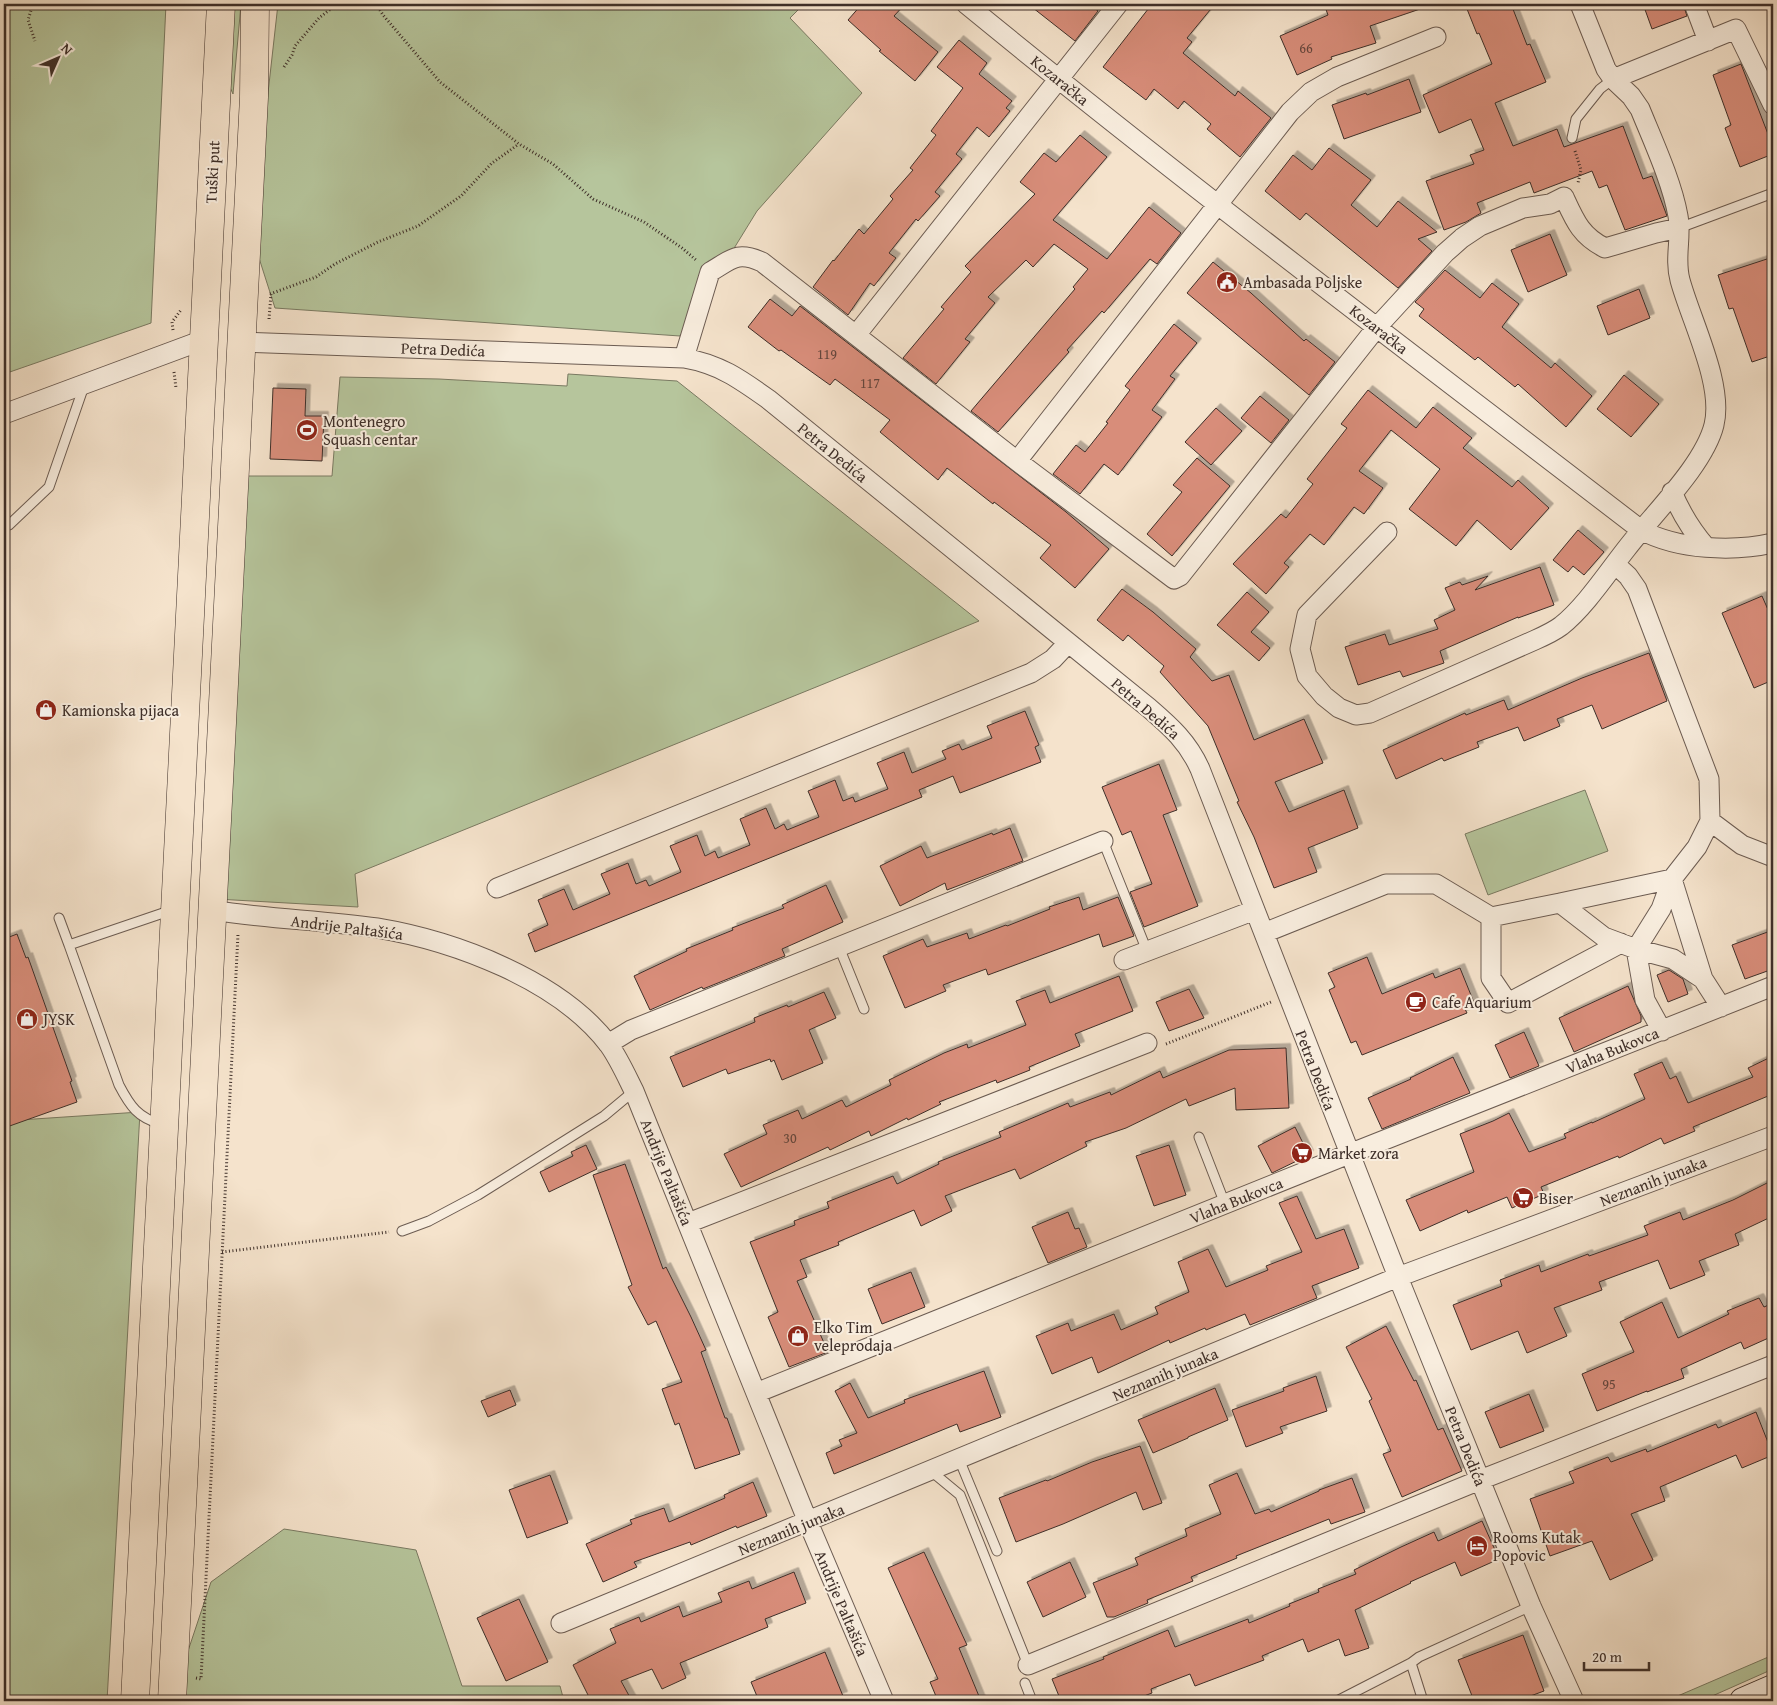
<svg xmlns="http://www.w3.org/2000/svg" width="1777" height="1705" font-family="'Gentium Book Plus',serif">
<style>
.green{fill:#b6c59c;stroke:#7a7a62}
.building{fill:#d88d7a;stroke:#3e2f29;filter:url(#shadow)}
.lines{fill:none;stroke-linecap:round;stroke-linejoin:round}
.service-casing{stroke:#6c5c52;stroke-width:11}
.minor-casing{stroke:#6c5c52;stroke-width:21}
.secondary-casing{stroke:#3e2f29;stroke-width:28}
.primary-casing{stroke:#3e2f29;stroke-width:29}
.path{stroke:#3e2f29;stroke-width:3;stroke-dasharray:1 2.5;stroke-linecap:butt}
.service{stroke:#f8edde;stroke-width:9}
.minor{stroke:#f8edde;stroke-width:19}
.secondary{stroke:#f8edde;stroke-width:26}
.primary{stroke:#f5e3cc;stroke-width:28}
.labels{text-anchor:middle;stroke-width:4;stroke-linejoin:round;paint-order:stroke}
.number-label{font-size:14px;fill:#64463d}
.street-label{font-size:16px;fill:#3e2f29;stroke:#f8edde}
.poi-label{font-size:16px;fill:#3e2f29;stroke:#f8edde;text-anchor:start}
</style>
<defs>
<filter id="shadow"><feDropShadow dx="4.5" dy="-4.5" stdDeviation="0" flood-color="#0004"/></filter>
</defs>
<rect width="100%" height="100%" fill="#f5e3cc"/>
<filter id="stains"><feTurbulence type="fractalNoise" baseFrequency=".004" numOctaves="4"/><feColorMatrix values="0 0 0 0 .2 0 0 0 0 .09 0 0 0 0 .02 0 0 0 .5 -.17"/></filter>
<radialGradient id="worn" r=".72"><stop offset=".6" stop-color="#630" stop-opacity="0"/><stop offset="1" stop-color="#630" stop-opacity=".3"/></radialGradient>
<path class="green" d="M4,4H166L151,323L4,374Z
M230,4H241L233,94L229,85Z
M278,4H804L790,18L862,93L757,211L680,336L275,308L259,258L267,102Z
M568,374L677,381L979,621L355,874L358,907L216,899L226,476H332L340,377L439,379L567,386Z
M1585,790L1608,851L1488,895L1465,834Z
M140,1112L107,1701H4V1121Z
M284,1529L416,1550L462,1686H560L564,1701H183V1666L211,1582Z
M1773,1655V1669L1701,1701H1666Z"/>
<path class="building" d="M862,4H905L894,16L938,52L915,81L879,51L881,50L848,20Z
M1028,4H1089L1098,11L1075,41Z
M1152,4H1215L1187,38L1192,42L1183,53L1235,96L1238,91L1271,118L1240,157L1207,129L1211,124L1184,101L1178,109L1154,89L1146,100L1103,67Z
M1324,4H1426V7L1370,26L1376,43L1331,57L1332,59L1297,75L1280,36L1328,15Z
M1465,4H1511L1527,45L1530,44L1546,82L1495,103L1513,146L1557,129L1564,147L1623,126L1643,179L1652,176L1667,216L1625,230L1607,185L1599,188L1592,171L1534,193L1530,182L1477,203L1481,213L1466,222L1444,230L1426,181L1474,164L1470,155L1484,150L1471,119L1439,133L1423,95L1492,64L1479,33L1477,34Z
M1643,4H1683L1687,16L1652,29Z
M959,40L987,63L979,74L1012,101L1006,108L1010,111L989,137L977,127L956,154L962,159L935,192L940,196L918,221L916,219L889,253L896,258L874,286L870,283L848,315L813,287L833,260L834,261L859,229L864,234L893,199L890,196L913,170L910,168L936,135L931,131L963,88L937,67Z
M1741,64L1773,147V154L1740,167L1725,128L1731,125L1713,75Z
M1409,79L1421,112L1344,139L1332,105L1366,93L1367,95Z
M1080,135L1107,157L1053,220L1107,259L1149,207L1181,233L1157,264L1150,259L1104,313L1102,311L1067,350L1069,352L998,432L971,411L1075,289L1073,287L1088,269L1054,244L1033,267L1026,260L988,297L995,303L965,339L970,342L936,384L903,358L944,309L941,307L971,272L965,266L1035,194L1020,182L1044,153L1056,162Z
M1329,148L1371,180L1351,205L1377,227L1398,201L1437,232L1418,239L1432,251L1398,288L1306,213L1300,220L1265,191L1293,155L1312,170Z
M1550,234L1567,275L1528,292L1511,250Z
M1773,257V355L1752,362L1733,308L1729,309L1718,275Z
M1213,262L1251,293L1304,341L1306,339L1335,362L1309,395L1187,293Z
M1445,270L1480,298L1492,283L1519,304L1502,327L1551,368L1555,363L1592,396L1566,427L1518,384L1515,387L1478,357L1475,360L1419,316L1424,309L1415,302Z
M1639,289L1650,318L1608,335L1597,306Z
M770,299L792,316L800,306L1066,512L1109,549L1075,588L1040,558L1051,545L994,502L993,504L947,468L938,480L880,432L890,420L835,379L830,385L781,350L779,351L748,327Z
M1174,324L1197,343L1170,376L1175,379L1152,410L1162,417L1118,475L1104,464L1080,494L1053,474L1076,445L1085,452L1108,423L1106,422L1130,390L1125,386Z
M1624,375L1659,404L1631,437L1597,409Z
M273,388L306,389L305,416H324L322,461L270,459Z
M1368,390L1416,428L1433,407L1472,438L1463,448L1512,487L1518,480L1549,508L1511,550L1477,520L1456,546L1409,509L1440,469L1391,430L1359,471L1383,488L1364,514L1354,507L1324,545L1310,534L1284,563L1289,567L1266,594L1233,564L1281,514L1286,518L1313,484L1307,479L1347,428L1341,424Z
M1260,396L1289,420L1271,443L1241,418Z
M1216,408L1242,431L1211,465L1185,442Z
M1197,458L1230,486L1172,556L1147,534L1182,492L1173,485Z
M1578,530L1604,552L1584,575L1573,566L1568,572L1553,560Z
M1540,567L1554,605L1518,618V617L1440,651L1444,663L1403,677L1400,671L1358,685L1345,647L1385,634L1389,645L1438,629L1434,620L1455,610L1445,588L1460,582L1462,585L1488,576L1475,590Z
M1122,589L1153,612L1196,649L1190,657L1212,681L1229,675L1254,740L1304,719L1323,763L1275,782L1289,812L1344,790L1358,828L1308,848L1317,872L1274,888L1254,837L1237,802L1239,801L1208,726L1160,672L1164,666L1128,635L1123,641L1097,620Z
M1247,592L1269,612L1251,632L1270,648L1259,661L1217,625Z
M1762,596L1773,621V680L1754,688L1722,613Z
M1649,653L1667,701L1602,729L1592,705L1557,719L1560,726L1524,741L1518,727L1477,742L1479,747L1444,761L1442,758L1396,779L1383,750L1465,713L1466,715L1504,700L1508,710L1582,678Z
M1025,711L1039,745L1035,747L1041,762L960,793L953,776L919,790L922,797L535,952L528,934L548,925L538,900L564,889L573,910L610,894L601,874L628,863L636,884L646,880L649,886L681,872L670,846L697,835L705,856L715,851L718,858L750,845L740,819L766,808L775,829L784,824L787,830L819,817L808,791L835,780L843,801L853,797L855,802L888,789L877,763L904,752L912,773L946,759L942,751L959,744L962,750L992,738L987,726Z
M1159,764L1177,810L1163,815L1198,906L1144,927L1130,892L1152,884L1131,831L1122,835L1102,787Z
M1010,828L1023,861L947,890L945,883L900,906L880,866L921,846L927,858L992,833L993,835Z
M826,885L843,922L782,949L785,956L703,989L702,987L650,1010L634,976L687,951L686,949L733,930L732,928L784,908L782,905Z
M1079,897L1083,910L1118,897L1134,936L1103,947L1099,934L988,975L986,969L943,985L946,991L905,1008L883,956L923,939L927,947L967,933L969,939L1006,925L1007,926L1050,909L1049,907Z
M1773,930V969L1745,979L1732,945Z
M17,934L26,958L28,957L72,1081L70,1082L77,1102L4,1128V939Z
M1367,957L1382,994L1433,973L1435,978L1460,968L1475,1005L1465,1009L1467,1013L1362,1055L1356,1041L1351,1043L1329,990L1335,987L1328,973Z
M1669,970L1683,979L1688,994L1668,1002L1657,975Z
M1119,976L1133,1011L1075,1034L1080,1046L1029,1067L1030,1070L997,1083L996,1080L939,1102L941,1104L908,1120L907,1118L871,1136L869,1131L830,1150L828,1147L741,1187L724,1154L767,1134L763,1125L798,1110L802,1119L842,1100L846,1107L891,1085L889,1080L944,1053L967,1044L968,1048L1026,1025L1016,1001L1045,990L1050,1003Z
M1628,986L1641,1016V1022L1574,1052L1559,1018Z
M1189,989L1204,1018L1169,1031L1156,1002Z
M824,992L836,1018L809,1030L823,1063L782,1080L774,1060L771,1062L770,1059L728,1074L726,1069L683,1087L670,1057L755,1022L754,1018L787,1005L788,1007Z
M1524,1032L1539,1066L1510,1078L1495,1045Z
M1286,1048L1289,1108L1236,1110L1235,1088L1189,1106L1186,1099L1126,1128L1085,1142L1087,1146L1020,1179L1015,1169L945,1196L952,1211L921,1226L914,1210L838,1242L839,1245L800,1260L807,1277L797,1281L828,1352L789,1367L768,1317L778,1312L750,1242L795,1225L794,1221L829,1208L827,1202L893,1176L897,1184L939,1164L938,1162L1001,1137L999,1132L1068,1103L1070,1107L1110,1092L1111,1095L1160,1071L1163,1078L1229,1050Z
M1773,1056V1094L1693,1127L1695,1131L1664,1144L1661,1138L1619,1158L1618,1156L1541,1187L1544,1194L1512,1208L1507,1197L1468,1213L1467,1210L1420,1231L1406,1200L1474,1172L1460,1134L1493,1121L1509,1113L1529,1152L1566,1138L1564,1134L1592,1122V1123L1645,1099L1634,1074L1662,1062L1670,1079L1676,1076L1688,1103L1753,1077L1748,1068Z
M1453,1057L1470,1093L1382,1129L1368,1098L1411,1079L1410,1078Z
M1295,1127L1309,1155L1272,1173L1258,1146Z
M586,1145L597,1169L549,1192L540,1172L573,1156L571,1152Z
M1169,1145L1186,1195L1154,1206L1136,1156Z
M625,1164L663,1269L666,1267L691,1317L706,1350L701,1352L725,1418H727L740,1454L695,1469L679,1423L675,1425L662,1389L682,1382L656,1321L648,1325L628,1287L632,1285L593,1175Z
M1773,1180V1216L1735,1234L1739,1245L1699,1261L1705,1275L1670,1289L1658,1260L1599,1282L1602,1290L1554,1308L1567,1336L1527,1353L1518,1331L1471,1350L1453,1305L1502,1286L1500,1280L1539,1265L1541,1272L1588,1254L1589,1256L1648,1235L1644,1226L1680,1212L1683,1220L1733,1200Z
M1297,1196L1316,1239L1344,1229L1359,1268L1312,1286L1317,1298L1250,1325L1245,1314L1206,1330L1205,1328L1170,1343L1169,1340L1098,1373L1092,1357L1052,1374L1036,1336L1068,1323L1071,1331L1114,1314L1121,1330L1158,1314L1155,1307L1189,1292L1178,1262L1208,1249L1226,1287L1268,1270L1266,1266L1302,1252L1279,1203Z
M1068,1212L1075,1229L1079,1228L1087,1247L1048,1263L1032,1227Z
M911,1272L925,1307L882,1324L868,1289Z
M1759,1298L1764,1307L1773,1303V1336L1744,1349L1741,1342L1681,1369L1684,1378L1647,1392V1391L1597,1411L1582,1374L1634,1352L1620,1322L1662,1302L1678,1338L1729,1314L1727,1311Z
M1386,1326L1414,1381L1416,1380L1438,1430L1443,1428L1462,1471L1402,1497L1383,1454L1391,1451L1369,1401L1372,1399L1346,1347Z
M984,1371L1001,1417L960,1432L957,1424L834,1474L826,1453L842,1446L839,1440L857,1433L835,1391L850,1383L868,1418L905,1403L904,1400Z
M1316,1376L1327,1411L1280,1427L1283,1433L1246,1447L1232,1410L1284,1391L1283,1388Z
M1215,1388L1228,1420L1188,1437V1438L1153,1453L1138,1420Z
M510,1390L516,1405L488,1417L481,1401Z
M1529,1394L1544,1431L1500,1448L1485,1412Z
M1756,1412L1773,1455L1742,1468L1736,1455L1660,1487L1665,1501L1631,1514L1653,1560L1610,1580L1592,1541L1550,1556L1530,1499L1574,1483L1569,1472L1608,1457L1611,1462L1646,1449L1647,1452L1716,1424L1718,1428Z
M1140,1446L1162,1503L1143,1510L1136,1492L1063,1524L1016,1542L999,1498L1046,1480L1047,1481L1092,1462Z
M1237,1473L1255,1514L1269,1509L1271,1512L1319,1491V1490L1352,1478L1365,1512L1331,1524L1329,1519L1236,1556L1237,1558L1191,1577L1193,1581L1147,1600L1148,1603L1114,1617H1107L1093,1583L1138,1565L1135,1558L1187,1536L1185,1529L1221,1514L1209,1485Z
M550,1475L568,1523L527,1538L509,1490Z
M753,1482L767,1516L737,1528L736,1526L691,1545L690,1542L634,1562L637,1567L603,1582L586,1544L632,1524L630,1520L664,1508L669,1522L725,1498L724,1495Z
M1482,1521L1499,1559L1461,1576L1455,1562L1410,1582L1411,1583L1355,1610L1369,1648L1345,1656L1339,1639L1308,1652L1303,1639L1262,1656L1264,1660L1195,1686L1190,1674L1151,1689L1152,1693L1131,1701H1061L1052,1679L1104,1659L1103,1657L1168,1630L1175,1647L1248,1619L1249,1623L1290,1606L1289,1604L1319,1592L1318,1589L1356,1574L1354,1570L1401,1547L1434,1532L1438,1541Z
M924,1552L967,1645L959,1648L981,1701H938L930,1682L938,1679L888,1568Z
M1070,1562L1086,1597L1043,1617L1027,1582Z
M794,1572L806,1603L765,1619L768,1627L680,1663L686,1678L662,1689L652,1669L621,1681L632,1701H591L573,1665L616,1643L610,1629L639,1617L641,1622L679,1606L683,1617L722,1602L718,1593L749,1581L752,1589Z
M519,1599L548,1662L506,1681L477,1618Z
M1523,1635L1544,1691L1517,1701H1474L1458,1660Z
M825,1652L843,1696L829,1701H759L751,1682Z"/>
<g class="lines">
<g class="service-casing">
<path id="service" d="M1572,138L1576,119L1600,89L1613,79
M1679,228L1773,193
M4,527L9,525L49,487L84,386
M1103,841L1147,951
M59,918L69,945
M839,947L864,1009
M161,1124C138,1118 130,1106 119,1085L69,945L172,910
M1199,1137L1225,1204
M402,1231L429,1221L478,1195L604,1116L634,1091
M959,1459L997,1551
M931,1471L960,1495L1028,1665
M1025,1683L1032,1701
M1337,1701L1411,1663
M1423,1701L1411,1663L1419,1657L1531,1606"/>
</g>
<g class="minor-casing">
<path id="minor" d="M966,4C1187,185 1415,356 1641,530C1679,550 1733,552 1773,543
M1694,4L1708,41
M1613,79L1736,29L1773,105
M856,335L1118,4
M241,342L684,358C719,364 740,379 768,399L1149,708C1171,727 1188,742 1200,769L1398,1277L1531,1606L1574,1701
M684,358L710,272C732,259 737,251 762,262L1017,461L1174,579L1180,576L1377,327L1445,253L1462,238L1480,226L1523,208L1550,204L1564,197C1575,221 1581,236 1605,248L1656,233L1679,228
M4,414L203,340
M1017,461L1290,112L1311,92L1337,77L1436,37
M1672,492C1681,513 1691,530 1706,547
M1387,532L1307,615L1300,649L1307,676L1324,696L1339,708L1356,715L1370,713L1535,640C1544,636 1553,632 1561,626C1585,607 1608,572 1627,548C1653,514 1704,465 1714,425C1724,384 1691,321 1680,280C1674,258 1682,237 1678,216C1672,182 1653,141 1640,109L1631,96L1613,79L1606,69L1580,4
M1615,564L1628,576L1637,589L1709,779L1710,821L1697,847L1672,879L1661,909L1636,949L1645,1000L1662,1031
M1710,821L1742,845L1773,857
M497,888L1031,673L1053,659L1068,643
M1560,903L1672,879L1703,979
M212,910C266,919 322,920 377,928C455,941 560,980 609,1045C619,1059 626,1075 634,1091L808,1522L884,1701
M1491,917V978L1508,1003L1621,943
M1264,933L1386,884H1436L1491,917L1560,903L1604,937L1636,949L1673,959L1703,979L1721,1007
M1124,960L1255,910
M608,1044L631,1030L1103,841
M688,1223L1147,1043
M756,1393L1349,1154L1773,986
M561,1623L1398,1277L1773,1136
M1028,1665L1480,1480L1773,1365"/>
</g>
<g class="secondary-casing">
<path id="secondary" d="M1743,1701L1773,1688"/>
</g>
<g class="primary-casing">
<path id="primary" d="M135,1701L221,4
M172,1701L254,97L255,4"/>
</g>
<path class="path" d="M33,4L28,20L35,41
M376,4L383,15L440,82L519,144L553,164L593,199L644,222L682,248L696,260
M284,67L292,55L295,46L319,18L337,4
M1575,151L1581,170L1578,183
M270,294L316,277L335,264L378,242L418,226L461,196L492,163L519,144
M269,319L271,294
M173,330L172,322L181,310
M174,372L176,388
M1166,1044L1271,1002
M222,1252L389,1232
M196,1678L201,1679L238,934"/>
<use href="#service" class="service"/>
<use href="#minor" class="minor"/>
<use href="#secondary" class="secondary"/>
<use href="#primary" class="primary"/>
</g>
<defs>
<g id="civic-disc" transform="scale(1.125)"><circle r="9.5" fill="#8f2418" stroke="#f8edde"/><path d="M-.6-6.5H3V-4.5H.6V-3L4-1V1h2V6H-6V1h2V-1L-.6-3ZM-1.2 2.5V6h2.4V2.5Z" fill="#fff"/></g>
<g id="stadium-disc" transform="scale(1.125)"><circle r="9.5" fill="#8f2418" stroke="#f8edde"/><path d="M0-5a6.5 5 0 1 0 0 10a6.5 5 0 1 0 0-10ZM-3.5-1.8h7v3.6h-7Z" fill="#fff"/></g>
<g id="shop-disc" transform="scale(1.125)"><circle r="9.5" fill="#8f2418" stroke="#f8edde"/><path d="M-5-2.5h2.3a2.7 3.5 0 0 1 5.4 0H5L5.5 6h-11ZM-1.5-2.5h3a1.5 2.3 0 0 0-3 0Z" fill="#fff"/></g>
<g id="cafe-disc" transform="scale(1.125)"><circle r="9.5" fill="#8f2418" stroke="#f8edde"/><path d="M-5.5-4.5H6V0H3Q3 3.5 0 3.5H-2.5Q-5.5 3.5-5.5 0ZM3-3.2v2h1.7v-2ZM-6 4.5H4V6H-6Z" fill="#fff"/></g>
<g id="supermarket-disc" transform="scale(1.125)"><circle r="9.5" fill="#8f2418" stroke="#f8edde"/><path d="M-6-5.5h2.5l.6 2H6L4.5 2H-2.5L-4.4-4H-6ZM-1.5 3.2a1.3 1.3 0 1 0 .1 0ZM3 3.2a1.3 1.3 0 1 0 .1 0Z" fill="#fff"/></g>
<g id="hotel-disc" transform="scale(1.125)"><circle r="9.5" fill="#8f2418" stroke="#f8edde"/><path d="M-6-4.5h1.5V1H6V5H4.5V3h-9V5H-6ZM-4 0a1.8 1.8 0 1 1 3.6 0ZM.5 0V-2.5h3Q6-2.5 6 0Z" fill="#fff"/></g>
</defs>
<g fill-rule="evenodd">
<use href="#civic-disc" x="1227" y="282"/>
<use href="#stadium-disc" x="307" y="430"/>
<use href="#shop-disc" x="46" y="710"/>
<use href="#cafe-disc" x="1416" y="1002"/>
<use href="#shop-disc" x="27" y="1019"/>
<use href="#supermarket-disc" x="1302" y="1153"/>
<use href="#supermarket-disc" x="1523" y="1198"/>
<use href="#shop-disc" x="798" y="1336"/>
<use href="#hotel-disc" x="1477" y="1546"/>
</g>
<g class="labels">
<g class="number-label">
<text x="1306" y="53">66</text>
<text x="827" y="359">119</text>
<text x="870" y="388">117</text>
<text x="790" y="1143">30</text>
<text x="1609" y="1389">95</text>
</g>
<g class="street-label">
<text transform="translate(1060 80) rotate(39)" y="6">Kozaračka</text>
<text transform="translate(212 172) rotate(-87)" y="6">Tuški put</text>
<text transform="translate(1379 329) rotate(38)" y="6">Kozaračka</text>
<text transform="translate(443 349) rotate(2)" y="6">Petra Dedića</text>
<text transform="translate(833 452) rotate(39)" y="6">Petra Dedića</text>
<text transform="translate(1146 708) rotate(41)" y="6">Petra Dedića</text>
<text transform="translate(347 927) rotate(7)" y="6">Andrije Paltašića</text>
<text transform="translate(1612 1050) rotate(-22)" y="6">Vlaha Bukovca</text>
<text transform="translate(1316 1070) rotate(69)" y="6">Petra Dedića</text>
<text transform="translate(667 1172) rotate(68)" y="6">Andrije Paltašića</text>
<text transform="translate(1653 1181) rotate(-21)" y="6">Neznanih junaka</text>
<text transform="translate(1236 1200) rotate(-22)" y="6">Vlaha Bukovca</text>
<text transform="translate(1165 1374) rotate(-23)" y="6">Neznanih junaka</text>
<text transform="translate(1466 1446) rotate(68)" y="6">Petra Dedića</text>
<text transform="translate(791 1529) rotate(-22)" y="6">Neznanih junaka</text>
<text transform="translate(842 1603) rotate(67)" y="6">Andrije Paltašića</text>
</g>
<g class="poi-label">
<text x="1243" y="288">Ambasada Poljske</text>
<text x="323" y="427">Montenegro<tspan x="323" dy="18">Squash centar</tspan></text>
<text x="62" y="716">Kamionska pijaca</text>
<text x="1432" y="1008">Cafe Aquarium</text>
<text x="43" y="1025">JYSK</text>
<text x="1318" y="1159">Market zora</text>
<text x="1539" y="1204">Biser</text>
<text x="814" y="1333">Elko Tim<tspan x="814" dy="18">veleprodaja</tspan></text>
<text x="1493" y="1543">Rooms Kutak<tspan x="1493" dy="18">Popovic</tspan></text>
</g>
</g>
<rect width="1777" height="1705" fill="none" stroke="#f5e3cc" stroke-width="20"/>
<rect x="5" y="5" width="1767" height="1695" fill="none" stroke="#3e2f29" stroke-width="2.5"/>
<rect x="10" y="10" width="1757" height="1685" fill="none" stroke="#3e2f29"/>
<g transform="translate(58 58) rotate(45)" stroke="#f8edde" stroke-width="4" paint-order="stroke">
<path d="M0-4L9 19L0 12L-9 19Z" fill="#3e2f29"/>
<text y="-8" font-size="14" font-weight="bold" text-anchor="middle" fill="#3e2f29">N</text>
</g>
<path d="M1584 1662v8h65v-8" fill="none" stroke="#3e2f29" stroke-width="2.5"/>
<text x="1592" y="1662" font-size="15" fill="#3e2f29" stroke="#f8edde" stroke-width="4" paint-order="stroke">20 m</text>
<rect width="100%" height="100%" filter="url(#stains)"/>
<rect width="100%" height="100%" fill="url(#worn)"/>
</svg>
